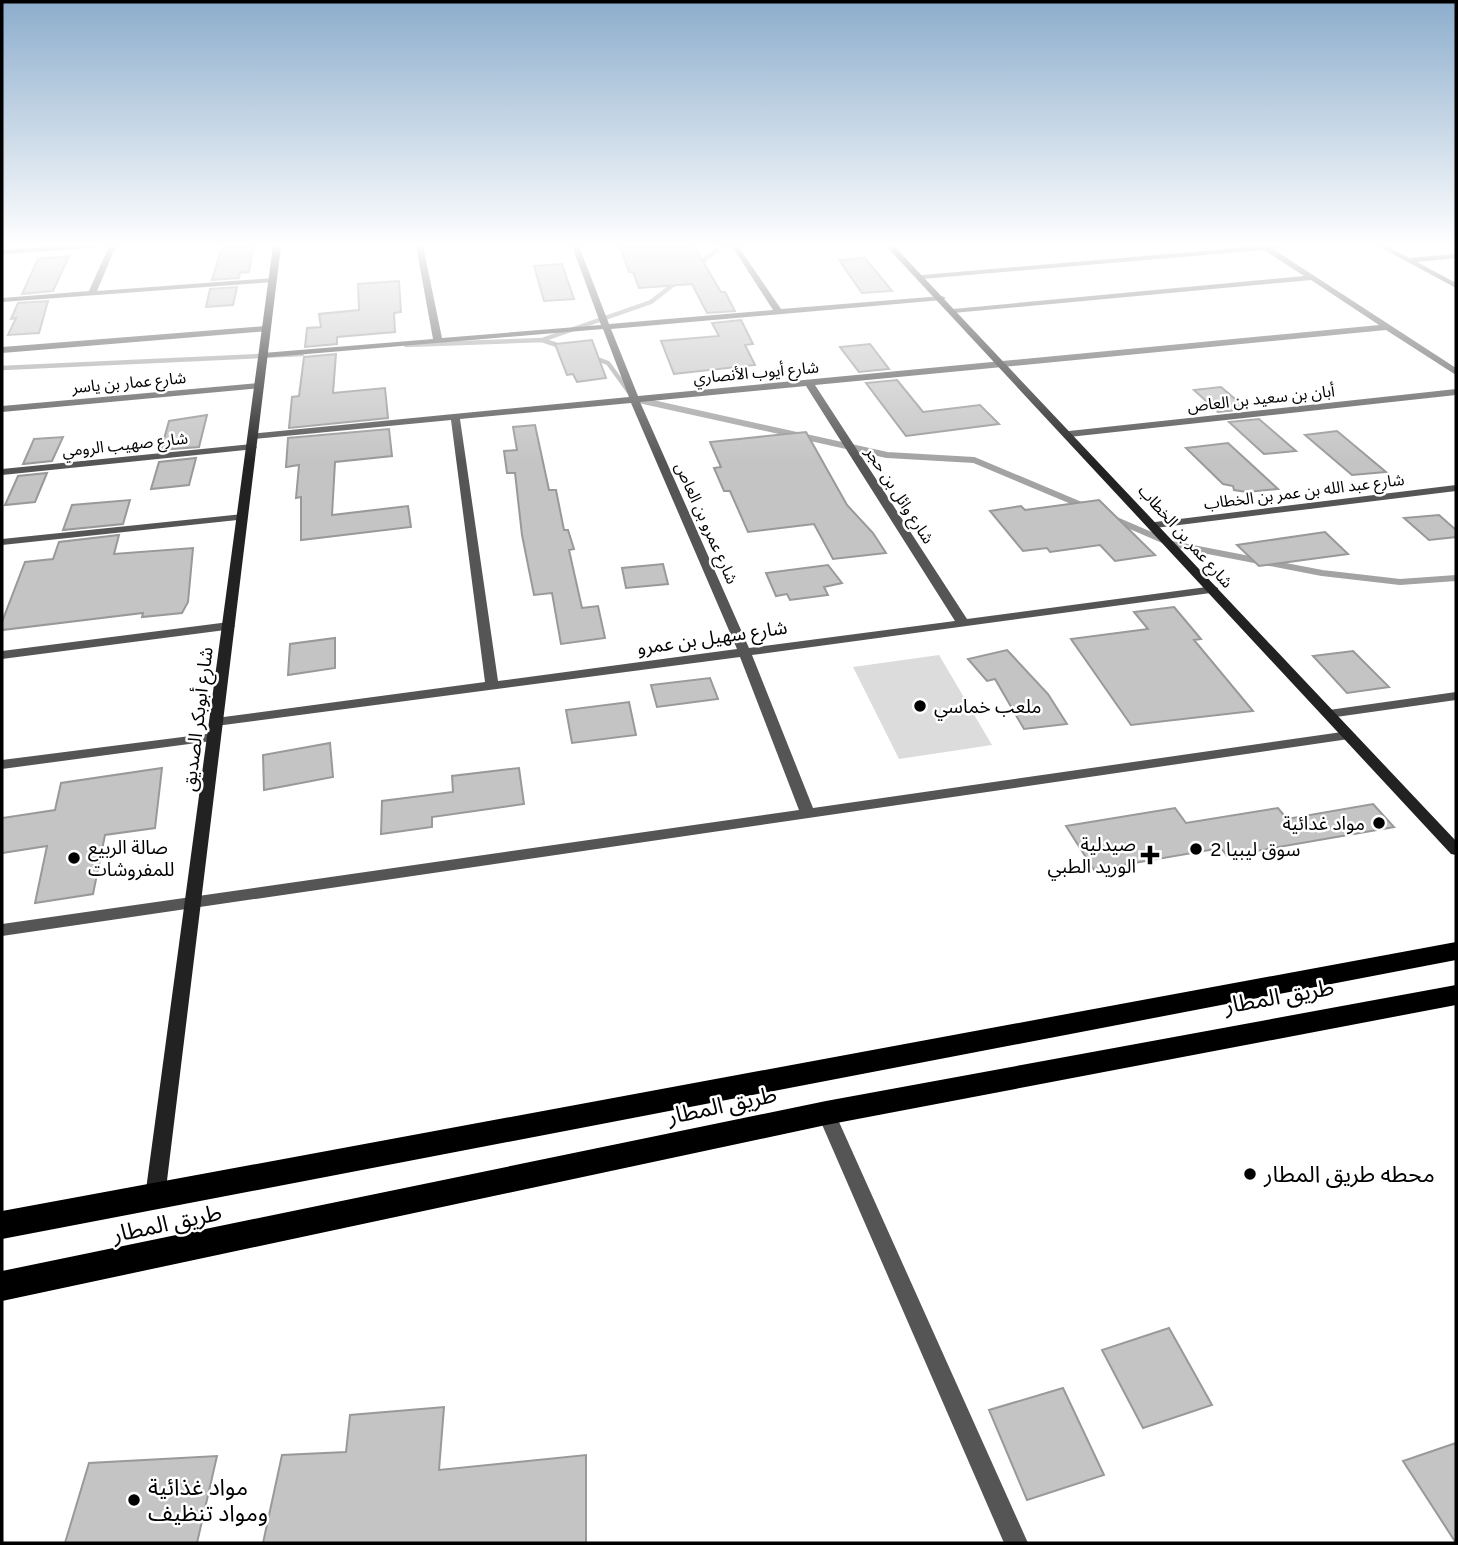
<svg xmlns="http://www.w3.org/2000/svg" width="1458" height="1545" font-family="Overpass,'Noto Sans Arabic',sans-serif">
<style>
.green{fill:#dcdcdc}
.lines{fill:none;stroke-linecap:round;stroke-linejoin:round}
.stream-far1{stroke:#a3a3a3;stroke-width:4.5}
.stream{stroke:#a3a3a3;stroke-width:6}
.building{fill:#c4c4c4;stroke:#999;stroke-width:2}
.street{fill:#555;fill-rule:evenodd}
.secondary{fill:#222;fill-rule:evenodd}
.highway{fill:#000;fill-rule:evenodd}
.poi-dot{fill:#000;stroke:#fff;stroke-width:2.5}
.labels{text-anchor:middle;stroke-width:5;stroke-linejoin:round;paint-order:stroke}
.far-street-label{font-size:16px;fill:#000;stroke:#fff}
.street-label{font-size:19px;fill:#000;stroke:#fff}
.poi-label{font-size:19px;fill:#000;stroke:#fff;text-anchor:start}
.near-street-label{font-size:23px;fill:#000;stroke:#fff}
.near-poi-label{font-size:23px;fill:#000;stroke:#fff;text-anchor:start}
</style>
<rect width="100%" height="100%" fill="#fff"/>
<path class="green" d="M939,655L992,745L899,759L853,667Z"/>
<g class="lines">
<path class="stream-far1" d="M694,268L722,246
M542,340L651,302L679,280
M406,345L542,340L563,347
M592,357L608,363L629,392
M2,368L302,354"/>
<path class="stream" d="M639,400L887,455L974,460L1086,507
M1114,519L1172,544L1322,573L1400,582L1456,578"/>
</g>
<path class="building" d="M222,246H253L249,272L240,273L239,278L212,280Z
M620,246H694L721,292H725L735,311L707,313L692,284L639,288L633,272H629Z
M69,256L53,291L22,294L38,259Z
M865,258L892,291L862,293L839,260Z
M562,264L574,299L544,301L534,266Z
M399,281L401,312L394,313L395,332L337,337V344L305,347L307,328L321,327L319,314L359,310L358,284Z
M237,287L233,305L206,307L210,289Z
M48,301L39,333L8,335L16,318L11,319L18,303Z
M741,320L753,344L745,345L755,365L674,374L661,341L719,336L712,323Z
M592,340L606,378L577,382L573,374L567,375L555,344Z
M870,344L889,369L859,372L840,347Z
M336,354L333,393L385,388L388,418L289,428L292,397L299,396L304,357Z
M897,380L923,412L980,405L999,424L906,436L866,383Z
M1221,387L1247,409L1218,412L1194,390Z
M207,415L199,447L161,450L169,421Z
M1259,419L1296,451L1264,454L1229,422Z
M535,425L549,490H556L564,530H568L574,549L569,550L582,608L598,606L605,638L561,644L552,593L534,595L522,535L515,473H507L504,451L517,450L513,427Z
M389,429L392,456L335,462L332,515L408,506L411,527L301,540V497L296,498L299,465L286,467L288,438Z
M1337,431L1386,472L1352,475L1305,435Z
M806,432L847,505L873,533L886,553L833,559L814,524L748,532L730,491H724L714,468L721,467L710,442Z
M63,437L52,461L23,464L34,439Z
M1228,443L1278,489L1247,492L1234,490L1233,486L1223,484L1186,448Z
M196,458L189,485L151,489L159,462Z
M47,473L35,502L5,505L18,476Z
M130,500L123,524L63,530L72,505Z
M1099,500L1155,555L1115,561L1100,545L1050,552L1047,548L1023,551L990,511L1021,506L1025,510Z
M1439,515L1456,530V537L1429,540L1404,518Z
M1325,532L1348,554L1259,566L1237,545Z
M119,535L114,554L193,548L188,602L182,613L142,617L143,613L2,630V622L25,562L53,559L59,542Z
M663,564L668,584L626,588L622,568Z
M828,565L842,583L824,587L828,595L790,600L787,594L776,596L766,573Z
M1174,607L1201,639L1194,640L1253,711L1131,725L1071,639L1148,629L1134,612Z
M335,638V668L288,675L290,644Z
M1007,650L1048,694L1067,724L1024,729L995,679L987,681L968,659Z
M1353,651L1389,687L1347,693L1313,656Z
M710,678L718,699L657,707L651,685Z
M629,702L636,735L572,743L566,710Z
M330,743L333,777L264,790L263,755Z
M162,768L155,828L105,835L93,894L35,903L47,846L2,853V818L55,810L61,783Z
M519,768L524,804L432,817V827L381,834L382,801L453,792L452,776Z
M1373,804L1394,827L1227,856L1221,848L1094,870L1066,826L1175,808L1186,823L1278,808L1287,819Z
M1169,1328L1212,1405L1143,1428L1102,1350Z
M1063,1388L1104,1475L1027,1500L989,1410Z
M444,1407L439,1470L586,1455V1543H263L282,1455L346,1452L350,1415Z
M1456,1443V1543L1403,1461Z
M217,1456L197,1543H65L89,1463Z"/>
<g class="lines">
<path class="street" d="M65,246H97L93,248L2,254V250Z
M109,246H116L97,291L273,278L277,280L273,282L2,302V298L89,291Z
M416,246H423L442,338L601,325L572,246H579L609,324L773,310L732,246H738L781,309L942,296L946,298L942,300L611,329L638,396L1379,325L1311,280L953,313L949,311L953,309L1304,276L1264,250L922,279L918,277L922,275L1260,246H1285L1273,249L1456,368V375L1386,330L815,385L967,619L1214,586L1218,588V592L752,655L813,808L1349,731L1356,735L1349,739L2,936V924L799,810L740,657L216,726L211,725L209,722L211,719L216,718L485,682L451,420L253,439L250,438V434L629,397L603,329L260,358L259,356L263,353L433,339ZM806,386L955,621L749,648L640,402ZM631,403L737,649L498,681L460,419Z
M1378,246H1387L1409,258L1456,254V258L1417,262L1456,283V288Z
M265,326L269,329L268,331L2,353V347Z
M259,383L262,384V388L2,412V406Z
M1456,389V395L1069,437L1064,434L1069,431Z
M252,444L257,447L255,449L2,475V469Z
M1456,485V491L1155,528L1150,525L1155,522Z
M243,514L247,515V519L2,545V539Z
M229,622L235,626L233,629L2,659V651Z
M1456,692V700L1329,718L1322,714L1329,710Z
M214,733L221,737L219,740L2,769V760Z
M826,1105L832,1107L835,1113L1028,1543H1004L817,1113L820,1107Z"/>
<path class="secondary" d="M273,246H281L165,1197L162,1203L155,1206L148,1203L145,1197Z
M886,246H894L1456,841V855L1451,854Z"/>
<path class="highway" d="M1456,942V960L2,1239V1211Z
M1456,985V1005L826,1125L2,1301V1271L826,1101Z"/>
</g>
<linearGradient id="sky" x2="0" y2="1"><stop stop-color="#8cadcc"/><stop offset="0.53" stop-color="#fff"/><stop offset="1" stop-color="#fff" stop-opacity="0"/></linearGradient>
<rect width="1458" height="462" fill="url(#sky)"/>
<g class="poi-dot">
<circle cx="920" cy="706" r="7"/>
<circle cx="1379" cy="823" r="7"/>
<circle cx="1196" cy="849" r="7"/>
<path d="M1146.5 844.5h7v7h7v7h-7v7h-7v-7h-7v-7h7z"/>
<circle cx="74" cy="858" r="7"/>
<circle cx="1250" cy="1174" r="7"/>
<circle cx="134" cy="1500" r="7"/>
</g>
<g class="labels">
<g class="far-street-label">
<text transform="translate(756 372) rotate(-5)" y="6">شارع أيوب الأنصاري</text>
<text transform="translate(129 382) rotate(-5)" y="6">شارع عمار بن ياسر</text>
<text transform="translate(1261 398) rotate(-6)" y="6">أبان بن سعيد بن العاص</text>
<text transform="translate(125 444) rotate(-6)" y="6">شارع صهيب الرومي</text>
<text transform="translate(1304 491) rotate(-7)" y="6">شارع عبد الله بن عمر بن الخطاب</text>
<text transform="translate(900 495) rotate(57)" y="6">شارع وائل بن حجر</text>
<text transform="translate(707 523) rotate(66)" y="6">شارع عمرو بن العاص</text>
<text transform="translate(1186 536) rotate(48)" y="6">شارع عمر بن الخطاب</text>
</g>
<g class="street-label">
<text transform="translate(712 637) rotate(-8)" y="7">شارع سهيل بن عمرو</text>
<text transform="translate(197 719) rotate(-83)" y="7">شارع أبوبكر الصديق</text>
</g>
<g class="poi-label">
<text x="934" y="713">ملعب خماسي</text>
<text x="1365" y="830" text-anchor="end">مواد غدائية</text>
<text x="1136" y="851" text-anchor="end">صيدلية<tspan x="1136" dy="22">الوريد الطبي</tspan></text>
<text x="88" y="854">صالة الربيع<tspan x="88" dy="22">للمفروشات</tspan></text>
<text x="1210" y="856">سوق ليبيا 2</text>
</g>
<g class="near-street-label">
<text transform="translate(1279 996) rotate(-10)" y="8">طريق المطار</text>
<text transform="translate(722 1105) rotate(-12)" y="8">طريق المطار</text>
<text transform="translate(167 1223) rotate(-12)" y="8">طريق المطار</text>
</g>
<g class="near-poi-label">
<text x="1264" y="1182">محطه طريق المطار</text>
<text x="148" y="1495">مواد غذائية<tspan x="148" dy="26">ومواد تنظيف</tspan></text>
</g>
</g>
<rect width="1458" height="1545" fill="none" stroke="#000000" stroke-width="7"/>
</svg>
